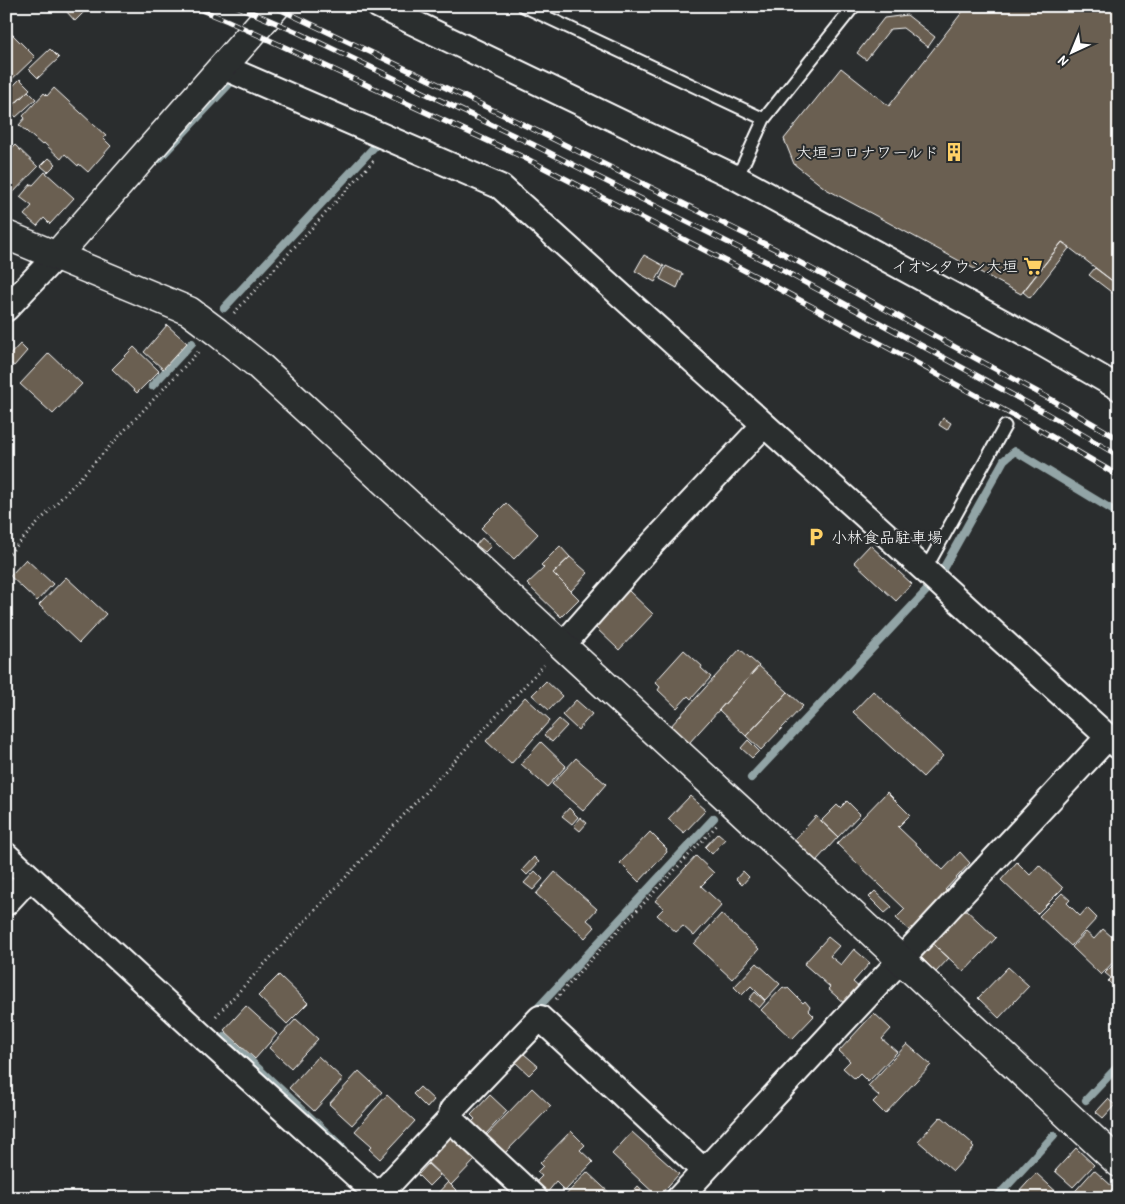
<svg xmlns="http://www.w3.org/2000/svg" width="1125" height="1204" font-family="'Patrick Hand','Klee One',sans-serif">
<style>
.lines{fill:none;stroke-linecap:round;stroke-linejoin:round}
.stream{stroke:#92a4a6;stroke-width:8}
.building{fill:#6a5f51;stroke:#fff}
.service-casing{stroke:#fff;stroke-width:15}
.minor-casing{stroke:#fff;stroke-width:28}
.tertiary-casing{stroke:#fff;stroke-width:31}
.path{stroke:#fff;stroke-width:3;stroke-dasharray:1 4;stroke-linecap:butt}
.service{stroke:#2a2d2e;stroke-width:11}
.minor{stroke:#2a2d2e;stroke-width:24}
.tertiary{stroke:#2a2d2e;stroke-width:28}
.rail-casing{stroke:#fff;stroke-width:5.5}
.rail{stroke:#2a2d2e;stroke-width:4;stroke-dasharray:11;stroke-linecap:butt}
.labels{text-anchor:middle;stroke-width:4;stroke-linejoin:round;paint-order:stroke}
.poi-label{font-size:16px;fill:#fff;stroke:#2a2d2e;text-anchor:end}
</style>
<rect width="100%" height="100%" fill="#2a2d2e"/>
<filter id="ink" filterUnits="userSpaceOnUse"><feTurbulence type="fractalNoise" baseFrequency=".02" numOctaves="2"/><feDisplacementMap in="SourceGraphic" scale="10" xChannelSelector="R" yChannelSelector="G"/><feConvolveMatrix kernelMatrix="1 2 1 2 8 2 1 2 1" color-interpolation-filters="sRGB"/></filter>
<g filter="url(#ink)">
<g class="lines">
<path class="stream" d="M159,159L233,80
M224,308L376,145
M152,386L192,343
M943,569L1004,460L1015,451L1119,514
M751,778L928,589
M533,1013L714,818
M224,1036L343,1148
M1086,1100L1119,1065
M996,1198L1054,1135"/>
</g>
<path class="building" d="M72,6H90L75,21L66,11Z
M967,6H1119V286L1062,242L1021,294L826,189L794,164L784,139L841,68L889,106Z
M907,15L935,37L928,47L903,28L890,29L866,60L857,53L884,18Z
M6,28L35,57L6,85Z
M50,49L59,58L38,78L29,69Z
M20,79L30,89L9,109L6,107V93Z
M54,88L106,136L103,138L111,146L88,172L79,164L78,166L65,154L61,159L44,143L42,145L19,125L25,118L23,116L44,93L47,96Z
M28,91L36,99L16,117L9,110Z
M15,145L38,167L6,200V154Z
M49,158L56,164L48,172L41,166Z
M45,172L74,198L50,224L44,218L37,226L24,215L32,206L20,197L31,184L33,185Z
M1062,242L1070,247L1030,298L1023,292Z
M644,255L664,266L655,282L635,271Z
M666,266L683,274L677,288L660,279Z
M1095,268L1119,286V298L1089,275Z
M167,325L187,343L163,369L144,352Z
M20,344L27,351L14,366L6,359Z
M134,347L159,371L137,393L112,369Z
M49,353L82,384L53,414L20,384Z
M943,418L951,423L947,430L939,425Z
M506,503L538,534L514,559L481,528Z
M482,538L491,546L485,552L476,545Z
M870,545L912,584L896,601L854,562Z
M560,546L570,557L553,573L579,599L561,617L527,584L544,568L541,565Z
M570,557L588,573L571,591L553,573Z
M26,559L53,584L37,601L10,576Z
M66,577L106,614L79,643L39,605Z
M628,590L653,614L619,650L594,626Z
M740,649L759,666L689,743L670,727Z
M684,650L702,666L701,668L711,677L691,699L688,696L677,708L658,690L660,687L655,682Z
M759,666L788,692L746,736L719,710Z
M546,681L562,696L549,710L532,695Z
M873,691L943,756L923,777L853,712Z
M788,692L803,706L761,750L746,736Z
M525,697L550,720L511,764L486,741Z
M576,700L592,714L578,730L562,715Z
M559,719L567,726L552,742L544,735Z
M748,740L759,751L752,758L741,748Z
M541,742L566,766L547,787L521,764Z
M576,758L606,784L583,811L552,784Z
M887,792L910,815L898,827L943,870L960,852L970,863L945,890L948,892L911,932L896,918L905,909L837,844Z
M690,796L706,810L684,833L668,819Z
M847,801L860,814L838,837L821,821L837,805L840,808Z
M569,808L578,817L572,824L562,816Z
M816,816L838,837L816,861L794,840Z
M580,817L587,823L580,831L574,826Z
M650,832L667,849L666,850L667,852L639,882L620,863Z
M718,833L725,839L712,854L705,847Z
M696,856L714,873L701,886L722,905L694,936L683,926L676,932L657,915L664,908L655,901Z
M534,857L539,862L527,875L522,870Z
M1017,862L1030,875L1039,865L1063,888L1037,914L1001,880Z
M535,871L543,879L533,890L524,883Z
M743,871L749,877L742,885L736,879Z
M555,872L597,909L587,920L595,927L585,938L536,894Z
M875,891L892,907L885,913L869,897Z
M1062,893L1070,900L1067,903L1080,916L1087,908L1097,918L1071,946L1039,916Z
M962,906L996,938L964,972L930,941Z
M721,914L759,949L732,979L694,944Z
M1103,929L1119,943V956L1101,975L1072,947L1086,932L1094,939Z
M828,937L839,946L830,956L841,965L854,949L870,963L853,982L861,989L846,1005L828,989L830,987L804,964Z
M932,943L949,958L936,972L920,956Z
M1119,959V991L1108,981L1111,978L1105,973Z
M757,963L780,984L765,1000L751,986L742,995L734,987Z
M1008,967L1029,986L999,1018L978,998Z
M279,975L308,1003L287,1024L258,996Z
M783,987L786,989L788,988L803,1003L805,1001L810,1007L808,1010L814,1016L792,1039L761,1010Z
M755,992L765,1001L759,1008L749,999Z
M246,1006L277,1034L255,1059L224,1030Z
M874,1013L891,1029L882,1039L897,1052L868,1082L860,1074L855,1079L843,1068L850,1061L839,1051Z
M296,1019L318,1039L291,1068L269,1048Z
M907,1044L931,1065L885,1114L873,1102L879,1096L868,1086Z
M524,1054L538,1066L529,1075L515,1062Z
M318,1056L343,1079L314,1111L289,1088Z
M359,1071L382,1092L352,1125L329,1104Z
M420,1087L434,1100L427,1108L413,1094Z
M532,1088L551,1106L502,1156L483,1139Z
M387,1095L415,1121L380,1159L369,1149L372,1146L355,1131Z
M490,1095L507,1111L485,1135L471,1123L475,1119L471,1115Z
M1108,1099L1115,1105L1103,1118L1096,1112Z
M940,1117L941,1118L942,1117L973,1144L972,1146L974,1148L953,1171L918,1141Z
M571,1131L585,1145L580,1150L593,1162L565,1191L556,1182L546,1194L535,1183L542,1176L537,1172L543,1166L540,1163Z
M632,1132L679,1174L658,1197L612,1154Z
M447,1138H457L477,1158L451,1185L425,1160Z
M1076,1148L1094,1165L1073,1187L1055,1171Z
M428,1164L440,1175L429,1186L418,1175Z
M1094,1170L1114,1188L1105,1198H1069Z
M587,1172L615,1198H563Z
M1036,1173L1062,1197L1061,1198H1016L1019,1195L1017,1194Z
M448,1182L464,1198H433Z
M638,1186L651,1198H629L628,1197Z"/>
<g class="lines">
<g class="service-casing">
<path id="service" d="M523,6L764,119L737,178
M764,119L854,6
M925,570L1005,426"/>
</g>
<g class="minor-casing">
<path id="minor" d="M379,6L737,178L1043,344L1119,388
M223,67L501,187L925,570L1119,747
M6,309L56,256
M562,646L652,544L764,425
M6,855L200,1034L381,1198
M6,903L30,877
M450,1119L535,1198
M378,1196L450,1119L452,1110L540,1018L704,1171
M679,1198L1108,737"/>
</g>
<g class="tertiary-casing">
<path id="tertiary" d="M6,235L189,311L217,332L257,364L736,806L1119,1163
M56,256L276,6"/>
</g>
<path class="path" d="M234,313L375,159
M6,557L198,352
M556,999L583,968L718,824
M216,1016L544,665"/>
<use href="#service" class="service"/>
<use href="#minor" class="minor"/>
<use href="#tertiary" class="tertiary"/>
<g class="rail-casing">
<path id="rail" d="M192,6L228,21L525,158L759,278L1035,427L1119,476
M237,6L297,32L532,144L771,264L1044,412L1119,456
M273,6L537,131L775,249L1052,400L1119,439"/>
</g>
<use href="#rail" class="rail"/>
</g>
</g>
<defs>
<g id="building-bare" transform="scale(1.5)"><path d="M-4-6H4V6H1V3H-1V6H-4ZM-2.5-4.3h1.7v1.8h-1.7ZM.8-4.3h1.7v1.8H.8ZM-2.5-1h1.7V.8h-1.7ZM.8-1h1.7V.8H.8Z" fill="#ffd166" stroke="#2a2d2e" stroke-width="2.5" paint-order="stroke"/></g>
<g id="supermarket-bare" transform="scale(1.5)"><path d="M-6-5.5h2.5l.6 2H6L4.5 2H-2.5L-4.4-4H-6ZM-1.5 3.2a1.3 1.3 0 1 0 .1 0ZM3 3.2a1.3 1.3 0 1 0 .1 0Z" fill="#ffd166" stroke="#2a2d2e" stroke-width="2.5" paint-order="stroke"/></g>
<g id="parking-bare" transform="scale(1.5)"><path d="M-3.5-5.5H1a3.5 3.5 0 0 1 0 7H-1V5.5H-3.5ZM-1-3.4V-.6H.8a1.4 1.4 0 0 0 0-2.8Z" fill="#ffd166" stroke="#2a2d2e" stroke-width="2.5" paint-order="stroke"/></g>
</defs>
<g fill-rule="evenodd">
<use href="#building-bare" x="954" y="152"/>
<use href="#supermarket-bare" x="1033" y="266"/>
<use href="#parking-bare" x="816" y="537"/>
</g>
<g class="labels">
<g class="poi-label">
<text x="939" y="158">大垣コロナワールド</text>
<text x="1018" y="272">イオンタウン大垣</text>
<text x="831" y="543" text-anchor="start">小林食品駐車場</text>
</g>
</g>
<rect width="1125" height="1204" fill="none" stroke="#2a2d2e" stroke-width="25"/>
<rect x="12" y="12" width="1100" height="1179" fill="none" stroke="#fff" stroke-width="2" filter="url(#ink)"/>
<g transform="translate(1072 52) rotate(224)" stroke="#2a2d2e" stroke-width="4" paint-order="stroke">
<path d="M0-4L9 19L0 12L-9 19Z" fill="#ffffff"/>
<text y="-8" font-size="14" font-weight="bold" text-anchor="middle" fill="#ffffff">N</text>
</g>
</svg>
